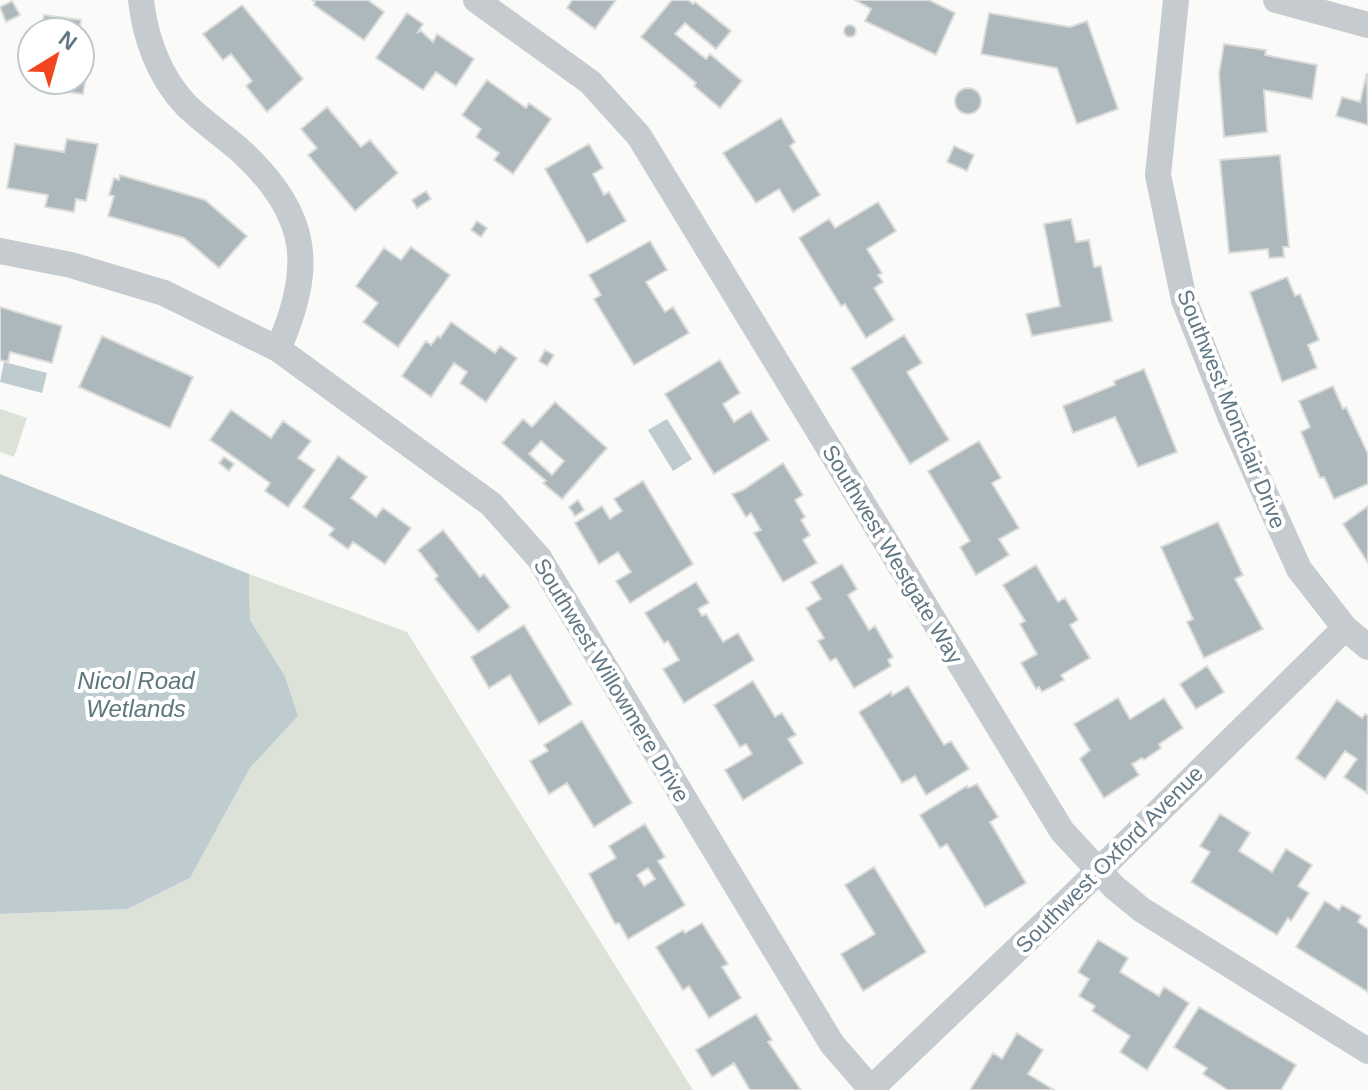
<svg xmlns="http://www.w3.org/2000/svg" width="1368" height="1090" font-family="Arial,sans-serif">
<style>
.green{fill:#dce2d8}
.water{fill:#beccd0}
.building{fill:#adb8bd;stroke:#dcdcda;stroke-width:2;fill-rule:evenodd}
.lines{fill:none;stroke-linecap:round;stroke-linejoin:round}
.minor{stroke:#c5cbce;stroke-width:26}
.labels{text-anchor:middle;stroke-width:8;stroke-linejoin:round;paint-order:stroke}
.street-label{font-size:22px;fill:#627885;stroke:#fff}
.water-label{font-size:24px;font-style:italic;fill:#5e787e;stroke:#fff}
</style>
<rect width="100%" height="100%" fill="#fafaf8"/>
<path class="green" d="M0,409L27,418L14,457L0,452Z
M249,574L407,632L693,1090H0V914L128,909L190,878L250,768L298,716L285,676L250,620Z"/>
<path class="water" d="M4,362L47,373L42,393L0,382Z
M667,419L692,459L673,471L648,430Z
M0,474L249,574L250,620L285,676L298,716L250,768L190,878L128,909L0,914Z"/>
<path class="building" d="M312,0H368L384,12L364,40L314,5L315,2Z
M572,0H616L595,29L567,8Z
M672,0H688L693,4L695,2L731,31L716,49L685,23L675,34L706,59L710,54L742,81L720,108L694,86L696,83L641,37Z
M855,0H929L955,13L936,55L865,21L871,9Z
M12,1L20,15L6,22L0,7Z
M242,5L303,79L267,112L246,86L252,81L231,54L223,60L203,34Z
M407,13L423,24L418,32L421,31L433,42L437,34L474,59L456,86L436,72L423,90L376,58Z
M989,13L1070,27L1087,21L1118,109L1077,124L1057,68L981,54Z
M44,15L81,20L79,32H41Z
M844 31a6 6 0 1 1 12 0a6 6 0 1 1-12 0Z
M1224,44L1266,50L1265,55L1317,65L1312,99L1264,90L1267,132L1224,137L1219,74Z
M80,63L88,64L83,94L34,87L35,80H80Z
M1367,73L1368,125L1336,116L1342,97L1360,102Z
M487,80L526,108L529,103L551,119L513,174L494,160L499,153L476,137L481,129L462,115Z
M955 101a13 13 0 1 1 26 0a13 13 0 1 1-26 0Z
M327,107L361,147L370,140L398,173L355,211L308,155L317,148L301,129Z
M781,118L795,142L790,146L820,195L793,212L779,189L756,203L723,153Z
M67,139L98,144L86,201L76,199L74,212L45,207L48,195L7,188L15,144L64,152Z
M589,144L603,168L593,174L604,195L609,192L626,221L587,243L545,169Z
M954,146L974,155L967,171L947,162Z
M1280,155L1289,247H1283L1284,257L1269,258L1268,249L1229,253L1220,160Z
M120,175L205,200L247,236L219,268L184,238L108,216L114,196L109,195L114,178L119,180Z
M426,191L431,199L417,208L412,200Z
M878,202L896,231L867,249L882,273L878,275L883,282L874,288L894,320L866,338L845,304L841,306L799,238L829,219L835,228Z
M1071,219L1076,242L1089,240L1094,267L1101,266L1112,321L1032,336L1026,314L1060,306L1044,224Z
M477,221L487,228L481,237L471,230Z
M650,241L667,270L646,282L665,312L673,307L689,333L634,365L594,299L601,295L589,275Z
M411,247L450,275L398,347L363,322L378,303L356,286L384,248L401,260Z
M1287,277L1295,296L1300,294L1319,340L1308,345L1317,368L1282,382L1250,292Z
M0,307L62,326L52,363L10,352L8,362L0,360Z
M451,322L495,353L500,346L517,358L486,402L460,383L467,372L454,363L431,397L402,376L426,341L431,345L438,336L440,338Z
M904,335L922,363L907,372L949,440L910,464L851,368Z
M102,336L193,377L170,428L79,387Z
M545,350L554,355L547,366L539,361Z
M720,360L740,393L723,404L734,422L751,411L769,440L714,474L665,394Z
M1144,369L1177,452L1138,467L1115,417L1073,433L1063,406L1115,385L1114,381Z
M1333,386L1343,409L1346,407L1368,454V484L1334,499L1324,477L1320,478L1301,432L1310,427L1299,401Z
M555,402L607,448L562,499L543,483L546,481L502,443L523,419L532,427ZM541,441L564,461L552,475L529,454Z
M231,410L271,438L283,421L311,441L298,458L315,470L288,507L265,491L270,483L210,440Z
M979,441L1001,478L992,483L1019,528L999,539L1009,555L976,575L960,547L970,541L928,471Z
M338,456L367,477L351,498L376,517L383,508L411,528L385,564L353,542L348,549L329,535L334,529L303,507Z
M224,457L234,464L229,471L219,463Z
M783,463L803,495L795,500L805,517L801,520L810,535L803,540L817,563L783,582L754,533L761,530L751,513L746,517L732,494L743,490Z
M643,481L693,564L630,603L616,581L631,572L618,552L599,564L575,523L602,506L610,519L622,511L614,499Z
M578,500L584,510L575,516L569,507Z
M1368,506V563L1343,524Z
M1218,522L1243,575L1235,579L1263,629L1204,658L1187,622L1193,619L1161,547Z
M443,530L480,577L484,574L510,607L478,632L435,579L438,576L418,550Z
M842,564L857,589L848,595L869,630L875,626L893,657L888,660L891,666L854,688L836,658L830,661L818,641L824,638L806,608L821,599L811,582Z
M1036,565L1058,602L1065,598L1078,620L1070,625L1090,658L1061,675L1064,680L1042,692L1039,687L1036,689L1021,663L1037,654L1020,624L1025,621L1003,585Z
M696,582L709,603L698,609L702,616L706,614L723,642L738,633L754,660L684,703L663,669L679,660L668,641L664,643L645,613Z
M524,625L572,704L539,724L510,675L489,688L471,657Z
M1207,666L1224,692L1196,709L1180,684Z
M753,681L775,717L782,713L796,735L788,739L803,763L743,800L725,770L752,754L746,744L740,747L714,705Z
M908,686L944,745L951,741L969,769L926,795L915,776L902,783L859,712L891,692L892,696Z
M1118,698L1130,719L1164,698L1183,728L1159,744L1161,748L1144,760L1142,758L1132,764L1139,775L1104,798L1080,759L1090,750L1074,724Z
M1337,700L1362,718L1365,714L1368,716L1367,793L1344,777L1357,759L1345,751L1325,779L1296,758Z
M582,721L632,803L594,827L567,783L549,794L530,761L548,751L544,745Z
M977,784L998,817L990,822L1026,883L985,907L947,844L940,848L920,815L967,786L968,788Z
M1220,814L1250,833L1239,851L1272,872L1286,849L1312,865L1298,886L1309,893L1291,921L1288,918L1277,935L1191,882L1210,852L1200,846Z
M645,824L665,857L658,861L685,905L628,939L619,923L615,924L589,874L616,858L609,846ZM648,868L655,879L644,886L637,875Z
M874,867L926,952L863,991L841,954L875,934L845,885Z
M1325,901L1339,910L1342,905L1361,916L1358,922L1368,929V992L1296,947Z
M702,923L728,964L722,967L741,998L709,1018L689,986L683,990L656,947L683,930L685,933Z
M1098,940L1128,958L1120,972L1159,996L1164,987L1189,1003L1147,1070L1120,1052L1130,1036L1092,1011L1095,1006L1079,996L1089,979L1078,972Z
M1199,1007L1296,1065L1281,1090H1228L1203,1074L1207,1068L1174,1047Z
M756,1014L772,1040L768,1042L801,1090H750L734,1063L712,1077L696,1050Z
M1017,1033L1043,1050L1028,1074L1054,1090H970L993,1053L1002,1059Z"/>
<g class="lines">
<path class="minor" d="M141,0C145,37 159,77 186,105C203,122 224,136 242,152C310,215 314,268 278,349
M476,0L590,82L639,136L1062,831L1114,887L1142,910L1368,1051
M1176,0L1158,175L1184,300L1231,418L1299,569L1345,628L1368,647
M1276,0L1368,25
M0,251L71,265L164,293L278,349L491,504L539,558L832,1044L872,1090
M871,1089L1075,894L1345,628"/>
</g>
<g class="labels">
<g class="street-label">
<text transform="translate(1232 409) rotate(68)" y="8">Southwest Montclair Drive</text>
<text transform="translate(893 554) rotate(59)" y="8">Southwest Westgate Way</text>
<text transform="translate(612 680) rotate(59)" y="8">Southwest Willowmere Drive</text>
<text transform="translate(1109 859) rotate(-45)" y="8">Southwest Oxford Avenue</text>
</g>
<g class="water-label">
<text x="136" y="689">Nicol Road<tspan x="136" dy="28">Wetlands</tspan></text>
</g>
</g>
<g transform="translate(56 56) rotate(37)"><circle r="38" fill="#ffffff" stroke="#c0c9ce" stroke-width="2"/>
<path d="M0-6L14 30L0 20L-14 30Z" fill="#f2441f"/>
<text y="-12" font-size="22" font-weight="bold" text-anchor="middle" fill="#627885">N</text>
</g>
</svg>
